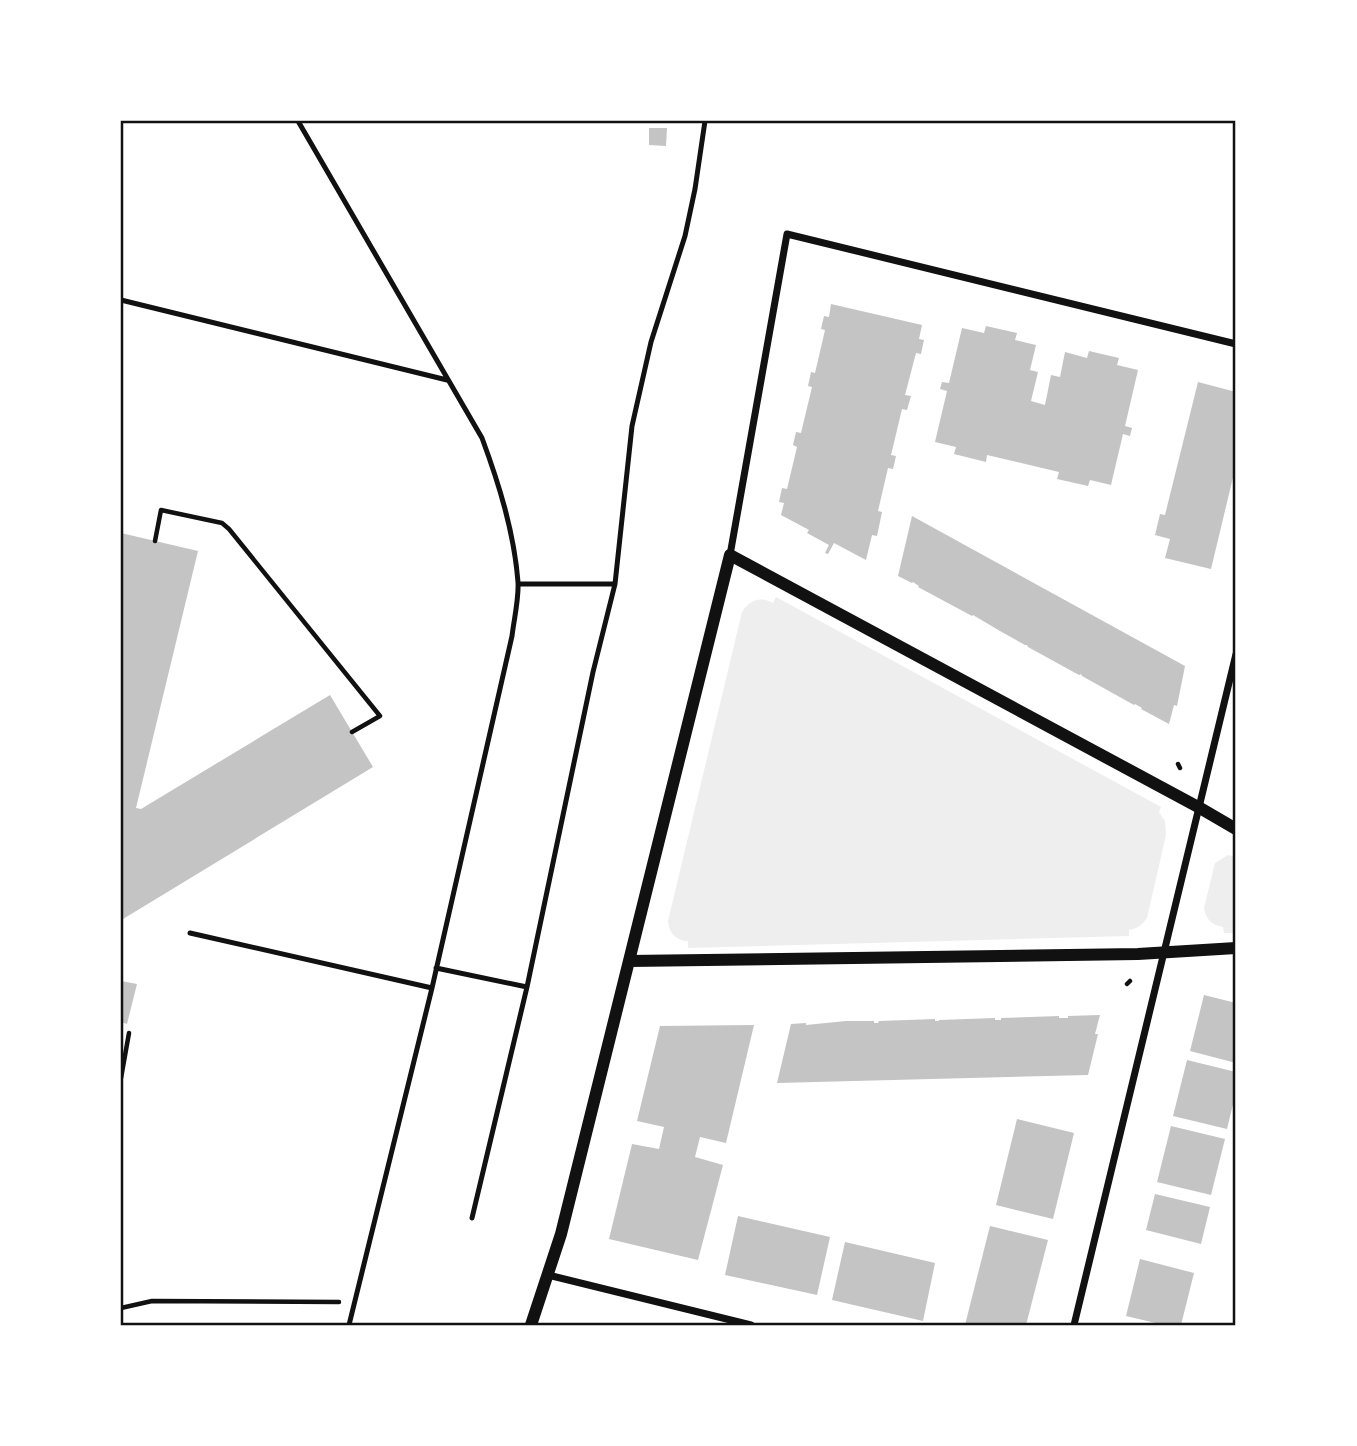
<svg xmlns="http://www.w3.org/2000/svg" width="1357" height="1446" font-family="'Golos Text',sans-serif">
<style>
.green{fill:#eee}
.building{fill:#c4c4c4}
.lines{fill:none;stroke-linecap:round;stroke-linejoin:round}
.path{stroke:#111;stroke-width:4.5}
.service{stroke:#111;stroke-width:5}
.minor{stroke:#111;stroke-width:7}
.tertiary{stroke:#111;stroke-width:12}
.neatline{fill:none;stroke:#111;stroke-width:2.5}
</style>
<rect width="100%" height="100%" fill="#fff"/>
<path class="green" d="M776,597L1161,807L1159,812L1165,821L1166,835L1147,918C1141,926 1138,928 1129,930V936L688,948V941C676,941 669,933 668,921L742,612C750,600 760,596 773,603Z
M1228,855L1236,857V933H1224L1223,927C1212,925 1206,920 1204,908L1215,863Z"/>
<path class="building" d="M649,128H667L666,146L649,145Z
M831,304L922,325L919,339L924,340L921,354L916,353L905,395L911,396L907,410L902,409L891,455L896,456L893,469L888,468L878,511L882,512L877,536L872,535L866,560L834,543L828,554L825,553L829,545L807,533L809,530L781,515L784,503L779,502L782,488L787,489L797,447L793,445L796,432L801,433L812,387L808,386L811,372L815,373L825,330L821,329L824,316L829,317Z
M986,326L1017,333L1015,340L1036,345L1030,370L1038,372L1031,401L1045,405L1051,375L1060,377L1065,352L1087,358L1089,351L1119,358L1117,365L1138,370L1125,426L1132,428L1130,436L1123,434L1111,485L1090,480L1088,486L1057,479L1059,472L987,455L986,462L954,454L956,447L935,442L947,391L940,389L942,382L949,383L962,328L984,333Z
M1198,382L1236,392V465L1211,569L1165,558L1170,539L1155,535L1160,514L1165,515Z
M912,516L1185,666L1177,706L1174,705L1169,724L1141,709L1142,708L1135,704L1134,705L1082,676L1081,674L1079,675L1028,647L1027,645H1025L1000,631L973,615L972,616L918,587L919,586L913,582L912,583L898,576Z
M121,533L198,551L136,808L141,809L330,695L373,767L123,919L121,918Z
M121,981L137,984L127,1024L121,1022Z
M1204,995L1236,1003V1063L1190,1051Z
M1100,1015L1095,1034H1098L1088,1075L777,1083L791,1024L806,1023V1025L846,1021H874V1023H878L879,1021L935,1019V1021H939V1020L995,1018V1020H1001V1018L1059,1016V1018H1068V1016Z
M754,1025L726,1143L700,1137L695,1157L723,1165L698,1260L609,1239L632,1144L659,1149L664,1127L637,1121L660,1026Z
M1187,1060L1236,1072V1092L1227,1129L1173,1116Z
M1017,1119L1074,1133L1053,1219L996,1205Z
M1171,1126L1225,1139L1211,1195L1157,1182Z
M1155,1194L1210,1207L1201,1244L1146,1230Z
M738,1216L830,1237L817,1295L725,1275Z
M990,1226L1048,1240L1026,1325H965Z
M845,1242L935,1263L923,1321L832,1300Z
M1140,1259L1194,1273L1181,1325H1164L1126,1316Z"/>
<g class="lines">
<path class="path" d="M155,541L161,510L222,523L229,529L380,716L352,732
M1178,764L1180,768
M1127,984L1130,981
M121,1078L129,1033
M121,1308L152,1301L339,1302"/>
<path class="service" d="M298,121L482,438C499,484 514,532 518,582C519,599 514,619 512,636L432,988L349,1325
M121,300L447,380
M518,584H615L632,426L651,342L685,236L695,189L705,121
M190,933L432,988
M436,968L527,987
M472,1218L527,987L593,672L615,584"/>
<path class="minor" d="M730,555L787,234L1236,344
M548,1275L751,1325
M1074,1325L1236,654"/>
<path class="tertiary" d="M629,961L1138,954L1236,948
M531,1325L561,1234L730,555L1200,808L1236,829"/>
</g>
<rect width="1357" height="1446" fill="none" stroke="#ffffff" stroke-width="245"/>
<rect x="122" y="122" width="1112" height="1202" class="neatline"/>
</svg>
